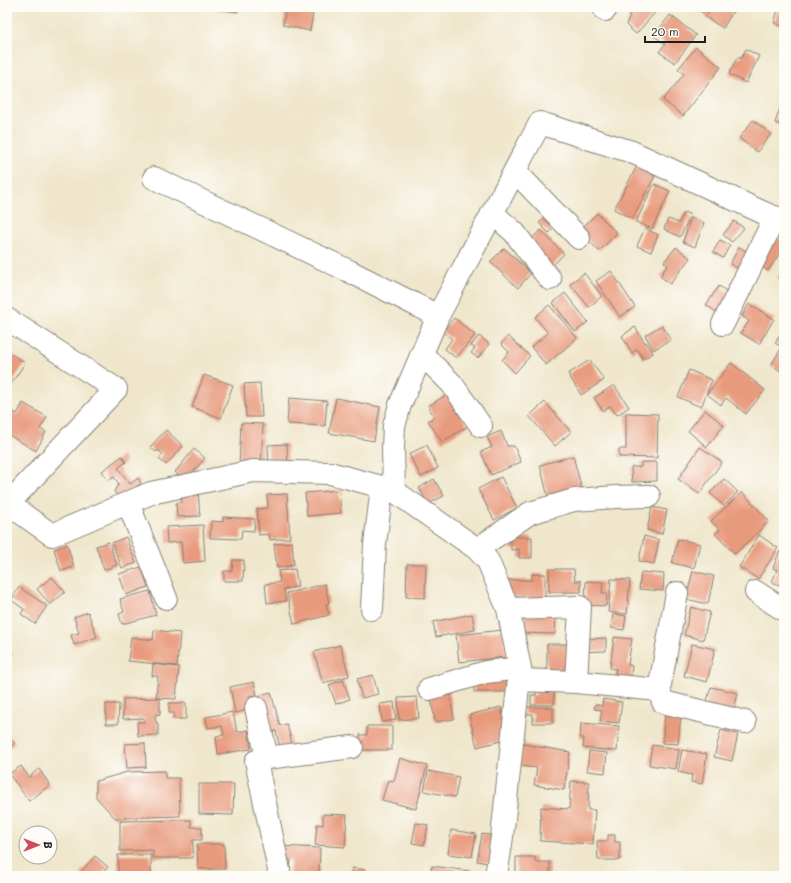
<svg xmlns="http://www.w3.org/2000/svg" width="791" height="883" font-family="Mali,sans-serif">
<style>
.building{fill:#e89a7d}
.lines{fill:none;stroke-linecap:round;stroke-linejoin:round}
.minor-casing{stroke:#868174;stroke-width:24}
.minor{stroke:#fff;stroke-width:22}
</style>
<rect width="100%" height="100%" fill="#fdfcf7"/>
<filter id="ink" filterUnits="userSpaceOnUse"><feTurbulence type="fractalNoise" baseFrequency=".025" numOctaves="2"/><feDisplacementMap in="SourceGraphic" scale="8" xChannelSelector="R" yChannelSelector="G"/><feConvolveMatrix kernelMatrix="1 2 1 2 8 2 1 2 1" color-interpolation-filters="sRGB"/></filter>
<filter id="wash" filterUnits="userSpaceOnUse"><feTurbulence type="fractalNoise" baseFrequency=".012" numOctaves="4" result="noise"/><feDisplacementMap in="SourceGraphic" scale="16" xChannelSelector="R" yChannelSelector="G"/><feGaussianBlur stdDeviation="0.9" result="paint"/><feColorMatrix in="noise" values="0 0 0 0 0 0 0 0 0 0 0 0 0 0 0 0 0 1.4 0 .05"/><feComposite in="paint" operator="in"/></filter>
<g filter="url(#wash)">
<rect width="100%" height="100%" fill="#efe6cb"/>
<g id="blocks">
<path class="building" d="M214,7H238V12L214,9Z
M286,7H314L310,31L283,25Z
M628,7H660L636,34L626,25L630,15L625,11Z
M694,7H707L703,13Z
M711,7H736L723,28L705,17Z
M779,7H784V27L774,23Z
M670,15L696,35L675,63L659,52L665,44L654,36Z
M696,47L721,67L683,116L663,100L684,74L678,69Z
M746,49L759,56L746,83L729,74L737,58H741Z
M781,105L784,106V126L775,123Z
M753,120L771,134L757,152L739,138Z
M637,166L655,176L632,219L614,209Z
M654,184L670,191L652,229L636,222Z
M684,212L691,215L680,237L664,229L668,219L679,223Z
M597,213L617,233L599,251L579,231Z
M547,216L556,226L549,233L539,223Z
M691,218L704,223L695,247L683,242Z
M734,221L744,228L732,242L723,235Z
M645,228L658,235L651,252L637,246Z
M541,230L564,254L549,269L530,240Z
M774,235L784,241V247L768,271L755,262Z
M720,240L730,245L723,258L713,252Z
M676,247L690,258L670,284L660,276L668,265L664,262Z
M739,247L750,253L741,270L730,264Z
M504,248L531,273L518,288L490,262Z
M784,267V281L778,278Z
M611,271L635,307L620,317L596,281Z
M584,273L602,296L589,307L570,284Z
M719,286L731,294L718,313L706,305Z
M565,293L588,322L575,332L553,303Z
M749,304L774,319L759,344L741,333L749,321L742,316Z
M549,305L577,338L546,365L531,347L548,333L535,317Z
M454,318L475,335L456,358L445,349L452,339L443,332Z
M662,325L671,340L653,350L645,335Z
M635,327L645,343L646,342L653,353L643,359L637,349L632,353L622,336Z
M784,329V373L771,365L782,347L775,343Z
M479,336L489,344L478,358L471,353L475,348L471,346Z
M508,336L530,356L515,373L502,360L509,352L501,344Z
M10,353L25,363L7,390V357Z
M590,360L604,380L581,395L568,374Z
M731,363L765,390L746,414L726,398L721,405L707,394Z
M689,370L712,380L701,407L678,397Z
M204,375L233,385L221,418L192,407Z
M260,383L262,417H246L244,384Z
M614,385L629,407L617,415L610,406L603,411L594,398Z
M448,394L468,426L442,442L428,421L434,417L428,406Z
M289,398L327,401L325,426L287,424Z
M336,398L380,407L374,441L329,433Z
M545,402L571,432L555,446L529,416Z
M23,403L47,417L40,429L46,432L36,451L7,434V420L12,411L17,414Z
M705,410L724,425L707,447L688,431Z
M626,413L658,414L657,458L619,457V449H626Z
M241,423L263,424L261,469L239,468Z
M166,430L183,446L166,465L159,459L163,454L158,450L156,452L150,447Z
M501,431L507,446H514L521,462L491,475L481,452L492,447L487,437Z
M287,444L288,467L269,468L268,445Z
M427,445L438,468L421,477L409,454Z
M700,447L722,462L699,494L678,479Z
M194,449L205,458L185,481L175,472Z
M122,456L126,462L118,468L130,484L138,478L141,483L119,499L114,491L119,484L114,477L108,481L102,471Z
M573,456L583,493L549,501L540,465Z
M641,462H657V481L632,482L631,467H641Z
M501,477L517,508L494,520L478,489Z
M434,479L444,496L428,504L419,488Z
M724,479L738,492L724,506L710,493Z
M198,490L200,516L177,517L176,503L182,502L181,491Z
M339,490L341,513L307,516L305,493Z
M742,492L769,521L735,554L715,534L720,530L711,521Z
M287,494L290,538L270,540L269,534L259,535L257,509L268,508L267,495Z
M652,507L667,510L662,534L647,530Z
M223,517L255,519L254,531L242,530L241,539L210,538L211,521L223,522Z
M203,525L205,561L183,563L181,542L167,543L166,527Z
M759,535L778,548L758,579L739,567Z
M644,536L659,540L654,564L639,561Z
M126,537L136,563L122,568L112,543Z
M511,537H532V558H519V549L511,550Z
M678,539L700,544L694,568L672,563Z
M109,542L117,565L104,570L96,546Z
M292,542L294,565L277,568L274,544Z
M67,544L74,567L61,571L54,549Z
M780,551L784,553V587L772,582L777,570L773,568Z
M233,560H244L243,581H224V571H232Z
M407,564H426L425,598L406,597Z
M141,567L148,587L126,595L119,574Z
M295,569L298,587L284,589L286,601L267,603L265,584L280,582L278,571Z
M549,569H574L575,581H581V592H549Z
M693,571L714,576L708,604L686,599Z
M641,572L664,574L663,591L639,589Z
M532,574H545V598L506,597V580H532Z
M52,577L65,592L50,605L37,589Z
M611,579L630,580L627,614L608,612Z
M586,581L603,582L602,593H607L606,606L585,605Z
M325,584L329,603L326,604L329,615L294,624L287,593Z
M19,587L47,606L35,624L21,614L24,609L11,600Z
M150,591L156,615L122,624L119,614L124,612L120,599Z
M691,607L710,612L703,640L684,635Z
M88,612L97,637L74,645L71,635L79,633L74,617Z
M525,613L556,614L555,634L519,633V620H524Z
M472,614L475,630L436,637L433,622Z
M613,614L626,616L624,630L611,628Z
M154,630L180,633L177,666L128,661L131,637L153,640Z
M503,630L506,657L459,662L456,635Z
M614,637L632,639L628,665L632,666L630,683L614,681L616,669L610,668Z
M606,638V651L582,652V639Z
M547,644H570L571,676H547Z
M692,644L715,649L707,682L684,676Z
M340,645L349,676L323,683L314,652Z
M7,649L13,653L7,661Z
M153,664L179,667L176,699L156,698L158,676H152Z
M373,675L378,694L362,698L357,679Z
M474,678H510V692H474Z
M343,680L350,699L336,704L329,685Z
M254,682L257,695L249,696L252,709L235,713L230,687Z
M711,687L738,693L733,715L705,708Z
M449,688L454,719L435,722L430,692Z
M271,692L280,726L287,724L293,748L281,752L276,731L269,733L260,695Z
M536,692H554V705H531V695H536Z
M417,697L419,718L399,720L398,698Z
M160,698V714L155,715L156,723H158V735L138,736L137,722H144V718L123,719V699Z
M603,699L622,702L619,723L600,721L602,710L594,709L595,704L602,706Z
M394,702L396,720L382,722L380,704Z
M169,703H186V719H173L174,713H169Z
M106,704H119L118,724H106Z
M501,707L509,739L477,747L469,715Z
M524,707H553V723H533V714H524Z
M233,712L237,732L248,730L251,749L218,754L216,736L224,735L222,726L208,728L206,717Z
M665,713L681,715L678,744L662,743Z
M581,723L619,726L617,751L583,748L584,738H580Z
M367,726H392V750H360V735H367Z
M721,730L738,734L732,761L714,757Z
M7,736L15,743L7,750Z
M145,743L146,767L127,768L125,744Z
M523,744L570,752L564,790L534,785L537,768L519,766Z
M652,745L679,749L676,769L649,765Z
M682,750L707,754L702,784L691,782L692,775L678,772Z
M589,751L607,753L605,773L587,771Z
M400,758L427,766L416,809L382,800L388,780L394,781Z
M21,766L29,777L39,769L50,785L29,801L9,774Z
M165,771V778H179L180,816L115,818L96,797V781L127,772Z
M428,771L459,777L455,797L424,791Z
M571,781L589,782L588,810H595L593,844L540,841L541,807L569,809Z
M199,784H234L233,815L199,814Z
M323,814L347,815L345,847L315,845L317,824L323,825Z
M191,820V827H202V840H193V858H153V850L120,851V821Z
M416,823L428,825L424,845L412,843Z
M451,830L476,834L472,857L448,854Z
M482,834L496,836L492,864L477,861Z
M608,835H615V842H620V860H598L597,841H608Z
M197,844H224L225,869H198Z
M281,846L320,848L319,876H289L291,860H280Z
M118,855H151V876H118Z
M95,856L108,867L100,876H84L80,873Z
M516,857H535V862H550V876H516Z
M432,866L470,871L469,876H430Z
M352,868L366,870V876H352Z"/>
</g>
</g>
<g filter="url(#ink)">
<use href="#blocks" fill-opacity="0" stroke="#868174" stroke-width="1"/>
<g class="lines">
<g class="minor-casing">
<path id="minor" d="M605,10L607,7
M515,171L579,238
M154,178L349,271L438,316
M492,213L514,232L544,272L550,279
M7,319L116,389L7,505
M723,324L775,217
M422,354L452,384L481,426
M394,491L393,448L394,426L400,405L438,316L540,123L632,152L764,213L784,221
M7,503L52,535L151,493L253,471L330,473L382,487L394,491L477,549L488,561L508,609L520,668L502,837L496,876
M128,503L166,598
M477,549L530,513L574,500L616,497L649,496
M756,592L784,610
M372,609L375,544L382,487
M508,609L580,607L576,682
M520,680L576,682L659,690L677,593
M429,689L486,672L520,668
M659,690L663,702L745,722
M256,708L267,758
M278,876L279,870L256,761L267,758L352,747"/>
</g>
<use href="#minor" class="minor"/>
</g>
</g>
<rect width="791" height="883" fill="none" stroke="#fdfcf7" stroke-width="24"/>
<g transform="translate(38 845) rotate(90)"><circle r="19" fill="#fdfcf7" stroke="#a3a29f"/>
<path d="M0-3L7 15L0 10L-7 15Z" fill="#d1495b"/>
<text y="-6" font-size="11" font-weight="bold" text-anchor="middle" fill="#1c1c1c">B</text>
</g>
<path d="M645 36v6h60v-6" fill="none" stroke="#1c1c1c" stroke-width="2"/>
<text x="651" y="36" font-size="12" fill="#1c1c1c" stroke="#fdfcf7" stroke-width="3" paint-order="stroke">20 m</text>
</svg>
